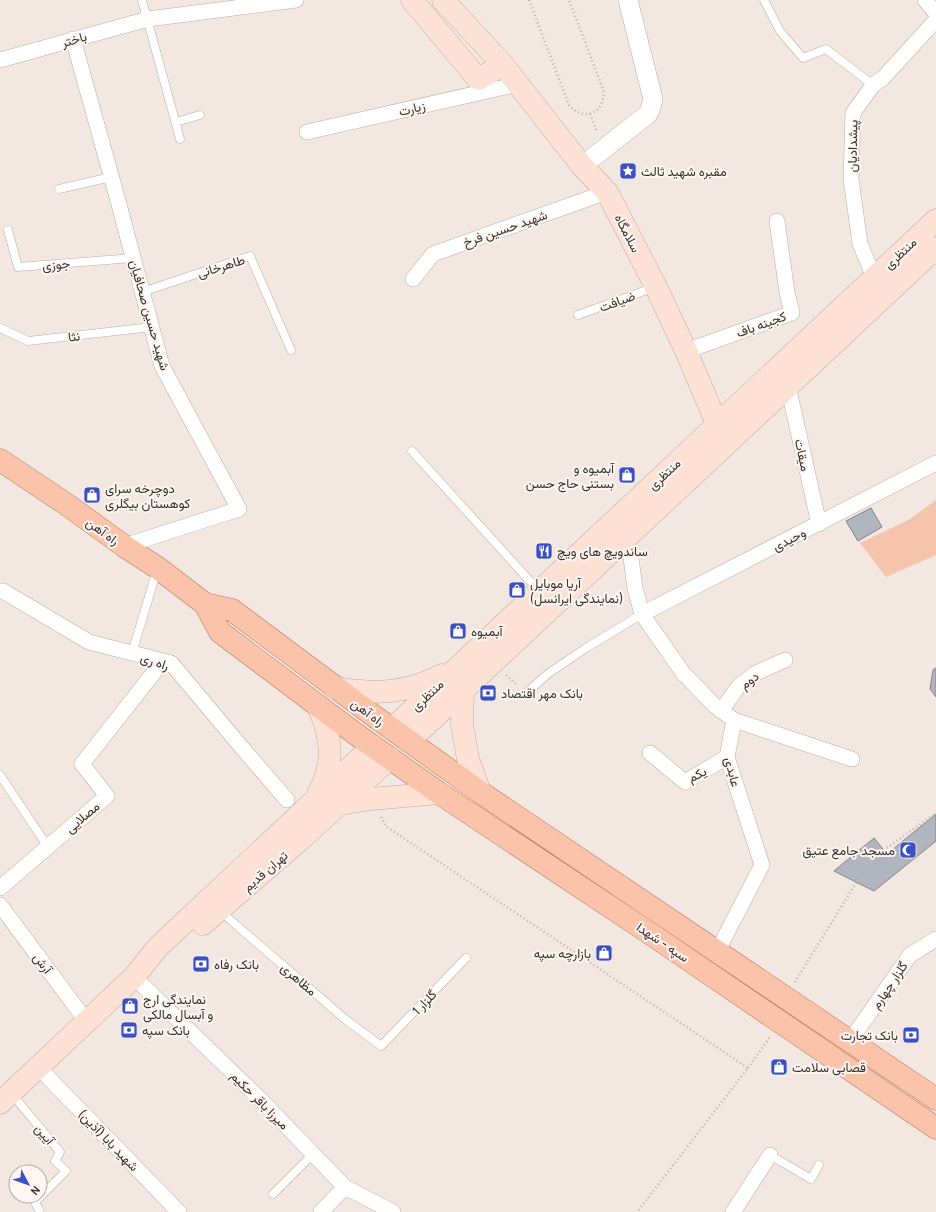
<svg xmlns="http://www.w3.org/2000/svg" width="936" height="1212" font-family="Cabin,Vazirmatn,sans-serif">
<style>
.green{fill:#f6c4ad}
.building{fill:#b1b5bf;stroke:#80838d}
.lines{fill:none;stroke-linecap:round;stroke-linejoin:round}
.service-casing{stroke:#b8ada8;stroke-width:9}
.minor-casing{stroke:#b8ada8;stroke-width:16}
.tertiary-casing{stroke:#b8ada8;stroke-width:20}
.secondary-casing{stroke:#b8ada8;stroke-width:23}
.primary-casing{stroke:#b4765a;stroke-width:23}
.path{stroke:#b9b0ab;stroke-width:2.5;stroke-dasharray:1 3;stroke-linecap:butt}
.service{stroke:#fff;stroke-width:8}
.minor{stroke:#fff;stroke-width:15}
.tertiary{stroke:#fff;stroke-width:19}
.secondary{stroke:#fde1d4;stroke-width:22}
.primary{stroke:#fbc3aa;stroke-width:22}
.labels{text-anchor:middle;stroke-width:4;stroke-linejoin:round;paint-order:stroke}
.street-label{font-size:13px;fill:#363230;stroke:#fff5f1}
.poi-label{font-size:13px;fill:#363230;stroke:#fff5f1;text-anchor:start}
</style>
<rect width="100%" height="100%" fill="#f3e7e2"/>
<path class="green" d="M936,500V555L886,577L860,543L910,519Z"/>
<path class="building" d="M871,508L882,527L858,541L846,521Z
M936,668V697L930,689L933,670Z
M936,814V841L874,891L834,871L874,838L887,854Z"/>
<g class="lines">
<g class="service-casing">
<path id="service" d="M142,0L180,139
M764,0L780,31L803,58L826,49L873,85
M176,122L200,115
M59,189L111,177
M8,230L18,267L133,258
M142,292L250,256L291,350
M578,315L655,287
M0,328L28,341L152,327
M412,451L538,590
M132,653L157,570
M526,693L549,673L586,648L642,614
M0,775L48,847
M220,911L345,1019L381,1046L466,958
M11,1093L60,1152L55,1161L66,1171L35,1202L40,1212
M770,1155L811,1179L819,1165
M273,1194L313,1154"/>
</g>
<g class="minor-casing">
<path id="minor" d="M925,0L936,13
M73,39L117,197L162,366L239,509L124,546
M0,60L148,19L296,0
M307,132L518,84
M413,279L433,254L607,192
M879,283L874,277L860,244L851,179L853,113L873,85L883,78L936,20
M686,351L792,313L787,292L777,221
M788,386L819,524
M631,558L635,588L642,614L683,673L715,706L734,720L727,757L762,865L717,952
M0,591H3L89,642L171,663L238,743L287,800
M642,614L936,463
M721,711L738,687L756,673L785,660
M734,720L852,759
M650,753L685,782L727,757
M0,888L107,796L82,764L163,661
M0,905L87,1022
M134,977L262,1101L345,1187L393,1212
M850,1041L910,955L936,939
M38,1067L179,1212
M321,1212L345,1187
M733,1212L770,1155"/>
</g>
<g class="tertiary-casing">
<path id="tertiary" d="M582,166L648,114L651,107L653,99L628,0"/>
</g>
<g class="secondary-casing">
<path id="secondary" d="M412,0L478,79L503,65
M443,0L503,65L582,166L607,192L656,287L686,351L717,424
M335,688C343,689 352,691 360,691C388,694 417,688 442,675
M463,690L462,725L468,759L480,792
M392,729L936,220
M409,741L936,248
M318,794C335,764 332,737 318,706
M339,804L371,799L439,793
M203,924L301,839L390,758
M0,1103L134,977L158,947L373,746"/>
</g>
<g class="primary-casing">
<path id="primary" d="M0,460L66,504L124,546L158,568L205,604L232,610L374,716L480,792L936,1099
M205,604L220,632L357,735L439,793L642,928L936,1128"/>
</g>
<path class="path" d="M529,0L569,105C584,123 607,112 603,89L569,0
M590,114L597,132
M506,675L517,685
M381,817L387,827L748,1068L637,1212
M795,982L870,860L936,813
M748,1068L770,1037"/>
<use href="#service" class="service"/>
<use href="#minor" class="minor"/>
<use href="#tertiary" class="tertiary"/>
<use href="#secondary" class="secondary"/>
<use href="#primary" class="primary"/>
</g>
<defs>
<g id="sight-square" transform="scale(0.9)"><rect x="-9" y="-9" width="18" height="18" rx="4" fill="#3a50c3" stroke="#fff5f1"/><path d="M0-6L1.8-2.2L6-1.7L2.9 1.2L3.7 5.4L0 3.3L-3.7 5.4L-2.9 1.2L-6-1.7L-1.8-2.2Z" fill="#fff"/></g>
<g id="shop-square" transform="scale(0.9)"><rect x="-9" y="-9" width="18" height="18" rx="4" fill="#3a50c3" stroke="#fff5f1"/><path d="M-5-2.5h2.3a2.7 3.5 0 0 1 5.4 0H5L5.5 6h-11ZM-1.5-2.5h3a1.5 2.3 0 0 0-3 0Z" fill="#fff"/></g>
<g id="restaurant-square" transform="scale(0.9)"><rect x="-9" y="-9" width="18" height="18" rx="4" fill="#3a50c3" stroke="#fff5f1"/><path d="M-5-6h1v4h1v-4h1v4h1v-4h1v5L-1.5 .5V6h-2V.5L-5-1ZM5-6V6H3V1.5H1.5Q1.5-4 5-6Z" fill="#fff"/></g>
<g id="bank-square" transform="scale(0.9)"><rect x="-9" y="-9" width="18" height="18" rx="4" fill="#3a50c3" stroke="#fff5f1"/><path d="M-6-4H6V4H-6ZM0-2.3a2.3 2.3 0 1 0 0 4.6a2.3 2.3 0 1 0 0-4.6Z" fill="#fff"/></g>
<g id="mosque-square" transform="scale(0.9)"><rect x="-9" y="-9" width="18" height="18" rx="4" fill="#3a50c3" stroke="#fff5f1"/><path d="M3.5-4.9A6 6 0 1 0 3.5 4.9A5 5 0 1 1 3.5-4.9Z" fill="#fff"/></g>
</defs>
<g fill-rule="evenodd">
<use href="#sight-square" x="628" y="171"/>
<use href="#shop-square" x="627" y="475"/>
<use href="#shop-square" x="92" y="495"/>
<use href="#restaurant-square" x="544" y="551"/>
<use href="#shop-square" x="517" y="590"/>
<use href="#shop-square" x="458" y="631"/>
<use href="#bank-square" x="488" y="693"/>
<use href="#mosque-square" x="908" y="850"/>
<use href="#shop-square" x="604" y="953"/>
<use href="#bank-square" x="201" y="964"/>
<use href="#shop-square" x="130" y="1006"/>
<use href="#bank-square" x="129" y="1030"/>
<use href="#bank-square" x="911" y="1035"/>
<use href="#shop-square" x="779" y="1067"/>
</g>
<g class="labels">
<g class="street-label">
<text transform="translate(74 39) rotate(-16)" y="5">باختر</text>
<text transform="translate(412 108) rotate(-13)" y="5">زیارت</text>
<text transform="translate(852 146) rotate(-89)" y="5">پیشدادیان</text>
<text transform="translate(505 228) rotate(-19)" y="5">شهید حسین فرخ</text>
<text transform="translate(628 233) rotate(63)" y="5">سلامگاه</text>
<text transform="translate(900 253) rotate(-43)" y="5">منتظری</text>
<text transform="translate(56 264) rotate(-5)" y="5">جوزی</text>
<text transform="translate(221 266) rotate(-17)" y="5">طاهرخانی</text>
<text transform="translate(617 301) rotate(-20)" y="5">ضیافت</text>
<text transform="translate(150 315) rotate(74)" y="5">شهید حسین صحافیان</text>
<text transform="translate(761 324) rotate(-20)" y="5">کجینه باف</text>
<text transform="translate(74 336) rotate(-6)" y="5">نثا</text>
<text transform="translate(803 455) rotate(78)" y="5">میقات</text>
<text transform="translate(664 474) rotate(-43)" y="5">منتظری</text>
<text transform="translate(103 531) rotate(36)" y="5">راه آهن</text>
<text transform="translate(789 539) rotate(-27)" y="5">وحیدی</text>
<text transform="translate(155 661) rotate(18)" y="5">راه ری</text>
<text transform="translate(749 680) rotate(-37)" y="5">دوم</text>
<text transform="translate(427 695) rotate(-43)" y="5">منتظری</text>
<text transform="translate(368 712) rotate(36)" y="5">راه آهن</text>
<text transform="translate(733 772) rotate(76)" y="5">عابدی</text>
<text transform="translate(697 774) rotate(-27)" y="5">یکم</text>
<text transform="translate(82 817) rotate(-41)" y="5">مصلایی</text>
<text transform="translate(265 871) rotate(-41)" y="5">تهران قدیم</text>
<text transform="translate(663 942) rotate(34)" y="5">سپه - شهدا</text>
<text transform="translate(43 963) rotate(53)" y="5">آرش</text>
<text transform="translate(299 979) rotate(41)" y="5">مظاهری</text>
<text transform="translate(889 985) rotate(-56)" y="5">گلزار چهارم</text>
<text transform="translate(424 1002) rotate(-46)" y="5">گلزار 1</text>
<text transform="translate(260 1100) rotate(45)" y="5">میرزا باقر حکیم</text>
<text transform="translate(45 1134) rotate(50)" y="5">آیین</text>
<text transform="translate(109 1140) rotate(46)" y="5">شهید بابا (آذین)</text>
</g>
<g class="poi-label">
<text x="641" y="176">مقبره شهید ثالث</text>
<text x="614" y="473" text-anchor="end">آبمیوه و<tspan x="614" dy="15">بستنی حاج حسن</tspan></text>
<text x="105" y="493">دوچرخه سرای<tspan x="105" dy="15">کوهستان بیگلری</tspan></text>
<text x="557" y="556">ساندویچ های ویچ</text>
<text x="530" y="588">آریا موبایل<tspan x="530" dy="15">(نمایندگی ایرانسل)</tspan></text>
<text x="471" y="636">آبمیوه</text>
<text x="501" y="698">بانک مهر اقتصاد</text>
<text x="895" y="855" text-anchor="end">مسجد جامع عتیق</text>
<text x="591" y="958" text-anchor="end">بازارچه سپه</text>
<text x="214" y="969">بانک رفاه</text>
<text x="143" y="1004">نمایندگی ارج<tspan x="143" dy="15">و آبسال مالکی</tspan></text>
<text x="142" y="1035">بانک سپه</text>
<text x="898" y="1040" text-anchor="end">بانک تجارت</text>
<text x="792" y="1072">قصابی سلامت</text>
</g>
</g>
<g transform="translate(28 1184) rotate(131)"><circle r="19" fill="#fff5f1" stroke="#afa7a4"/>
<path d="M0-3L7 15L0 10L-7 15Z" fill="#3a50c3"/>
<text y="-6" font-size="11" font-weight="bold" text-anchor="middle" fill="#363230">N</text>
</g>
</svg>
